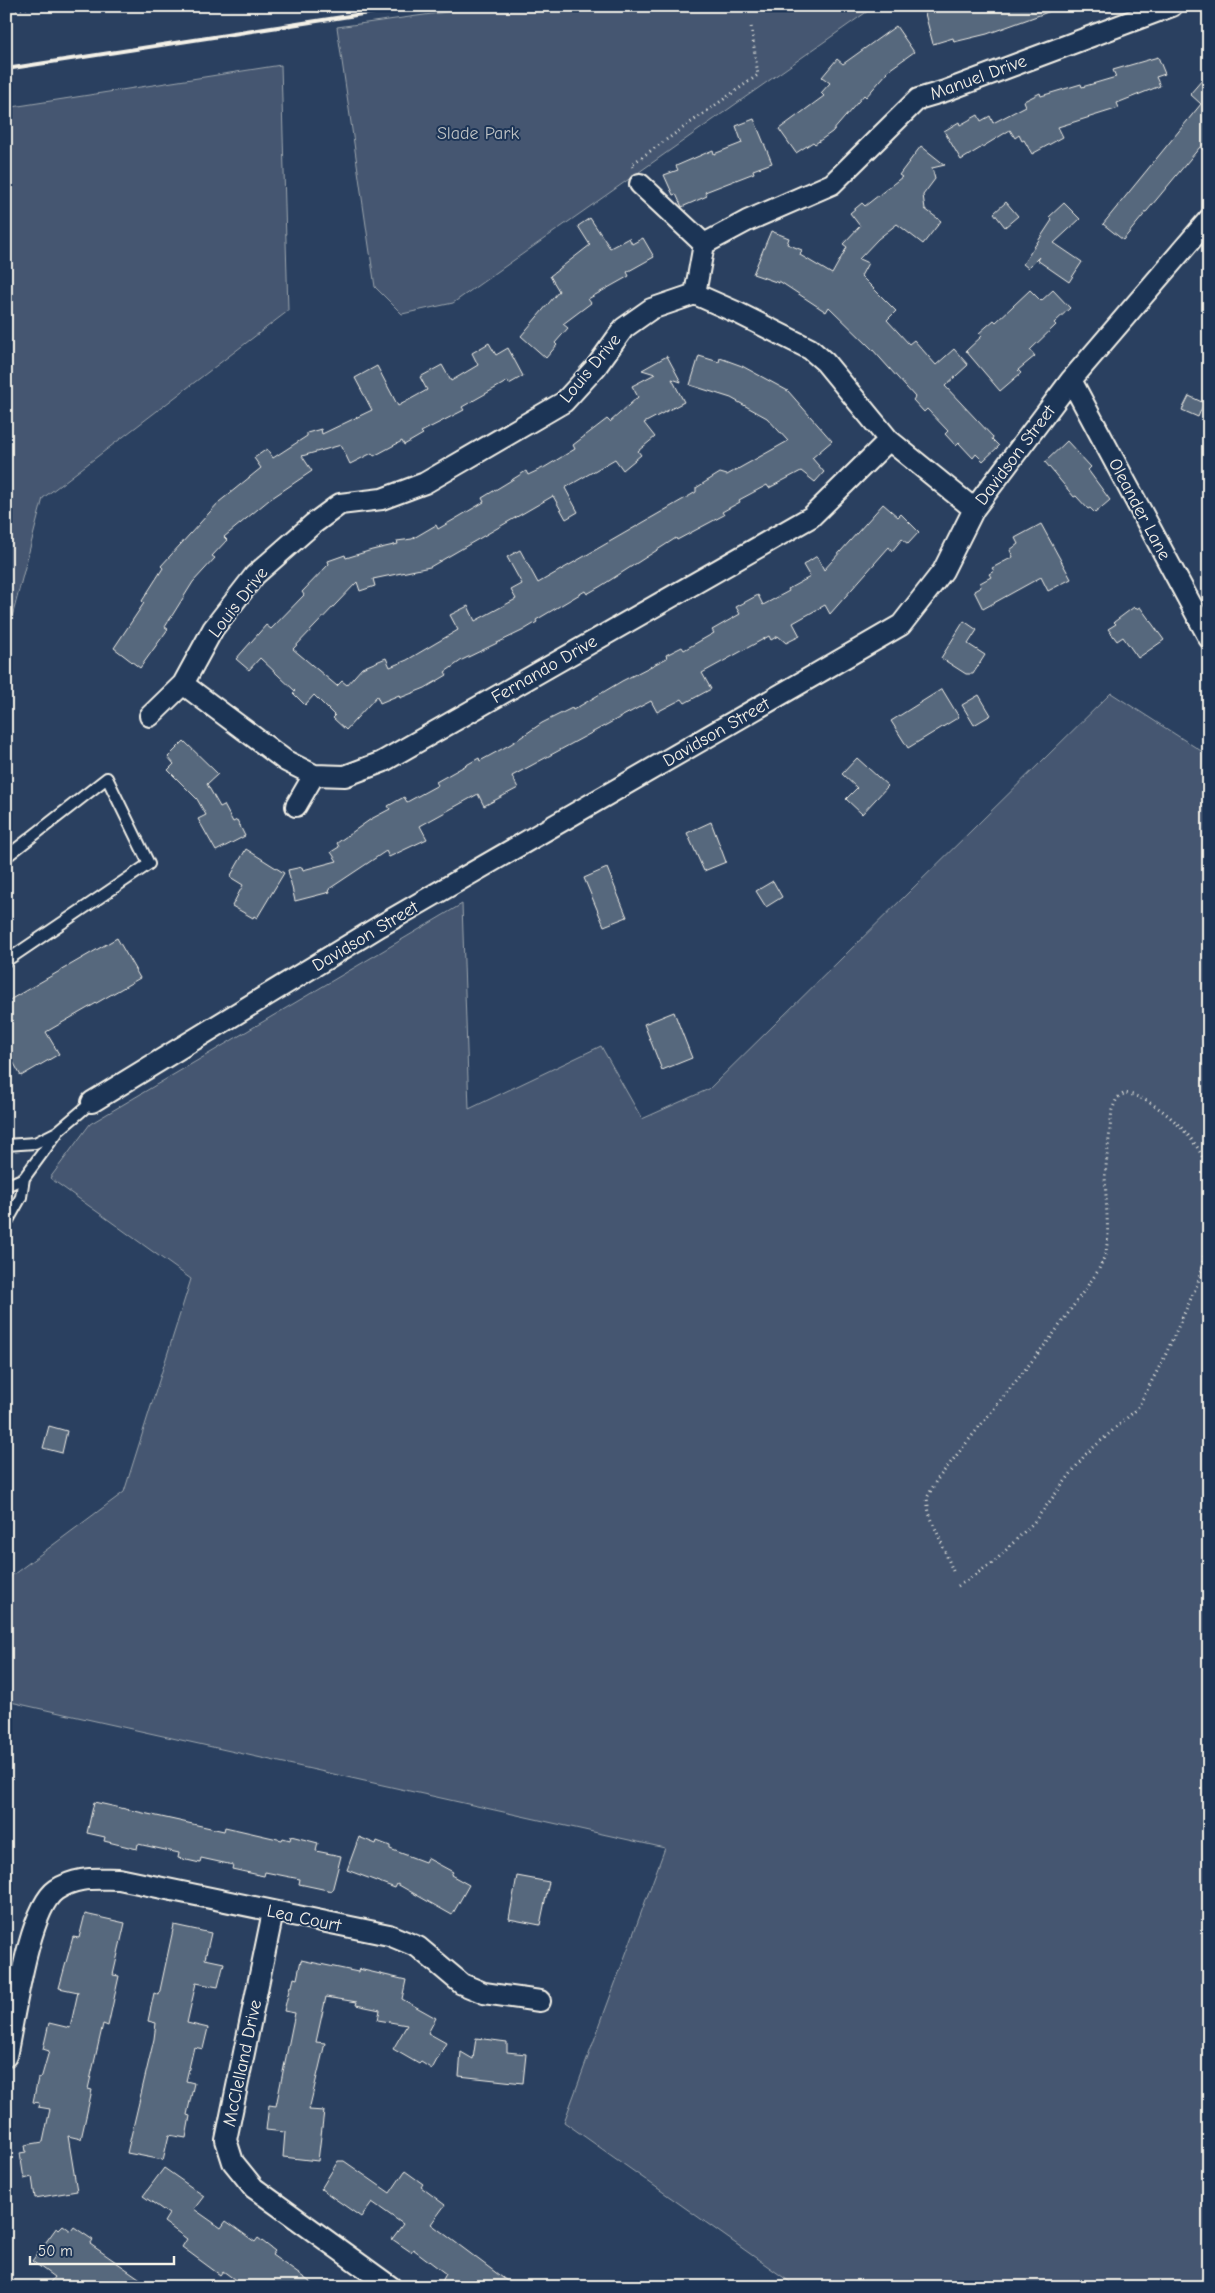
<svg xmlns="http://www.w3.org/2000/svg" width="1215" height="2293" font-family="'Comic Neue',sans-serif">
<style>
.green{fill:#445771;stroke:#9ca4ac}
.building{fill:#56677d;stroke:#f4f1e8}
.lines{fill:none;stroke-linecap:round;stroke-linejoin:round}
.service-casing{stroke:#f4f1e8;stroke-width:14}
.minor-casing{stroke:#f4f1e8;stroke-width:24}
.path{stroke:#f4f1e8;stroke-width:3;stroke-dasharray:1 4;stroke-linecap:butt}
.service{stroke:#1d3557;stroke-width:10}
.minor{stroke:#1d3557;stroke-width:20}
.rail{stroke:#f4f1e8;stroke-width:4}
.labels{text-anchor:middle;stroke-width:4;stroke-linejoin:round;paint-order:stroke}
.street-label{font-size:18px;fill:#f4f1e8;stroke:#1d3557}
.park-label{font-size:18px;fill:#bfc3c4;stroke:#1d3557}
</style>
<rect width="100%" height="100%" fill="#2a4060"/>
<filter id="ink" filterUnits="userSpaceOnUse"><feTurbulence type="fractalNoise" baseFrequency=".02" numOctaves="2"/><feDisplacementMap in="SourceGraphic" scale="10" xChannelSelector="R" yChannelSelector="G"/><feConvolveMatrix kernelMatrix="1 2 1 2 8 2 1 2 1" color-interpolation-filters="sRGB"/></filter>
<g filter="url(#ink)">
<path class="green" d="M490,6H875L453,303L402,314L375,287L337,27Z
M281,65L288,311L43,498L6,640V108Z
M1111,693L1209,756V2287H797L564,2122L665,1848L6,1701V1580L124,1492L191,1279L50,1178L90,1124L462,904L469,1109L601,1046L642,1119L709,1089Z"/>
<path class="building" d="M923,6H1058L1059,8L987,34L954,42L953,38L933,44Z
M896,26L914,52L886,72L887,73L866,97L864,95L832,132L815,144L813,142L796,153L779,129L824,96L821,93L830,83L822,77L837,59L843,64Z
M1158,57L1165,74L1156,77L1160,86L1117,103L1119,108L1058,127L1063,137L1032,154L1024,140L1022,141L1019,135L1015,138L1010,130L961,160L944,131L959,122L960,125L978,115L981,121L990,116L993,123L1026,106L1024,101L1040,93L1041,96L1081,84L1082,87L1116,77L1113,70Z
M1209,72V154L1200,147L1123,240L1103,224L1201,104L1190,94Z
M754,119L772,163L753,170L754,173L705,192L707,196L682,207L676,194L673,195L664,175L678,170L676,166L713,150L714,154L742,143L736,126Z
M921,146L945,165L932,168L935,179L923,195L925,209L941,221L923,244L897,224L878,239L859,259L868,263L861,276L896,311L887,320L909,344L914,340L936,365L954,349L968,365L945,386L993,437L992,439L999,446L983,461L976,454L973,458L959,443L956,446L945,434L948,431L927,409L924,412L913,400L915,397L872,349L829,307L826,312L779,281V283L753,274L771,231L789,238L787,244L802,250L800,255L832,274L847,247L843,244L860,226L850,213L862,203L865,206L902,177L899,175Z
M1006,202L1018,216L1005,227L994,213Z
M1064,203L1080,219L1054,243L1082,262L1069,282L1037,260L1039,257L1028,268L1023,264L1052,220L1049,217Z
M590,218L610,248L629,238L632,244L643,238L654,257L627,272L629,276L588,299L591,303L563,324L568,328L555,343L557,345L546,358L521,336L559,291L550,276L590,245L578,226Z
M1030,290L1041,301L1053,290L1070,308L1054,323L1056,325L1030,350L1035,356L1018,370L1021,373L1000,391L966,351L982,336L979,333L994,320L996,322Z
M489,343L496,355L508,348L523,376L509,384L508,381L462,407L464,410L421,432L423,434L404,445L402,441L374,456L372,453L350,464L341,445L302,456L312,471L269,500L224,537L227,540L212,556L215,558L193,582L165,627L168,629L140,668L114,648L144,603L142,601L163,568L161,566L219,502L261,468L254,458L267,449L273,458L307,436V433L321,429L322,434L372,410L355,378L377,366L398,406L427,390L420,377L442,365L451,381L478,365L472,353Z
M667,356L681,382L672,379L684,402L644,423L655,437L638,451L641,455L623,470L615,459L565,488L578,512L566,519L553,496L430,567L373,579L375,586L360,591L357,582L293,649L337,686L342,681L347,685L362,668L386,658L390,667L407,660L458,630L450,615L468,606L475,621L516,599L511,590L522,584L507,557L520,550L538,583L696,492V488L707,481L720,473L727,475L788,441L767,418L731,398L690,385L699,356L719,362L720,358L742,366L788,391L832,441L812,458L824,472L815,482L801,471L769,488L767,485L739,500L740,502L722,512L724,515L677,540L676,538L601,586L587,594L585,591L536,620L537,622L522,631L462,660L445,672L447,675L425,688L400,698L399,695L380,703L377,696L346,730L333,718L335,716L314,695L305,705L293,693L295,691L260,658L249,670L236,659L266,625L271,629L304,595L302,592L329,564L328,561L345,555L346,558L372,550L398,544L397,541L412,539L436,525L438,529L484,502L482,498L510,481L526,471L528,475L545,467L575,449L573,445L607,419L610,422L638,397L632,386L655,374L642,370Z
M1189,396L1204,403L1198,417L1182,410Z
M1067,441L1091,467L1088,470L1110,500L1095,513L1090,508L1088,509L1076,496L1074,497L1045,462Z
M883,504L898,517L901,514L919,532L908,544L902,539L892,551L889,547L830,614L825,605L793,623L800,636L786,643L778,636L771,640L769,636L702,673L711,689L685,703L682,699L657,712L651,701L619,718L512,776L518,788L484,806L478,794L420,826L427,839L389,857L386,851L329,889L330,892L295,901L288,870L302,867L303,870L337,861L331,852L339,847L337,843L371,819L390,809L388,806L404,797L407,802L438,785L436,782L479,758L480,761L511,744L542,723L572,708L573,710L622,681L667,658L666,655L682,647L684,650L714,633L712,630L740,614L736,607L758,595L763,605L789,591L788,589L810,577L803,565L817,556L824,570Z
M1041,524L1071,579L1048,591L1041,577L983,609L974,591L981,587L980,583L991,577L989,574L994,571L992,568L1013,557L1010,550L1018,544L1015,538Z
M1134,607L1136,609L1140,607L1164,640L1138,658L1123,637L1117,641L1108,629L1116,624L1114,622Z
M964,621L977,630L968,644L985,655L973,674H966L941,658Z
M942,689L959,717L908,748L891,721Z
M979,695L991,715L974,725L962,705Z
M184,741L218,774L207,784L220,807L224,805L233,822L237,820L245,836L216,851L198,819L206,815L197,799L168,770L174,764L168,757Z
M857,758L888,786L862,814L846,799L857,788L842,774Z
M711,822L726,862L704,871L687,833Z
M246,849L284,873L257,918L254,916L253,918L232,906L243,885L230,877Z
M607,868L627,917L604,926L584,878Z
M773,881L782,897L766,907L756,891Z
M117,938L140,978L46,1032L59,1054L21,1076L6,1049V1002Z
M674,1012L692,1058L662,1070L644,1024Z
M49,1426L67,1431L62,1453L43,1448Z
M94,1802L224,1831L225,1827L282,1840L283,1838L290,1840L291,1836L318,1843L316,1851L341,1856L332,1891L299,1884L300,1879L265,1872L264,1876L259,1875L232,1869L233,1865L201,1858L200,1863L178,1858L179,1853L138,1844L137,1849L104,1841L105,1837L87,1833Z
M359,1837L376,1844L377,1841L390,1846V1849L425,1862L427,1858L453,1872L451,1875L469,1885L452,1915L397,1884L395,1888L347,1870Z
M517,1876L549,1882L540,1925L509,1919Z
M85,1914L125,1923L113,1975L119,1976L108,2026L103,2024L88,2089L92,2090L81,2139L68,2136L77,2191L35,2198L32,2177L24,2179L20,2153L26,2152L25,2145L43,2142L50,2109L38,2107L39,2103L33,2102L38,2078L41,2079L49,2051L43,2049L49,2023L70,2028L78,1992L59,1988L73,1937L79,1938Z
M174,1925L211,1933L205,1959L224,1963L218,1987L196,1983L187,2023L208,2028L203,2049L194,2047L186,2081L194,2083L187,2115L190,2116L186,2138L169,2135L163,2160L127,2153L154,2039L156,2023L148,2021L154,1993L159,1995Z
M301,1960L358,1972L359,1969L406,1980L402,1999L436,2018L428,2033L446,2043L432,2069L421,2062L419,2064L393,2049L407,2025L378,2020L380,2010L356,2005L357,2002L326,1997L316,2042L325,2043L309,2110L324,2111L318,2161L283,2157L285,2132L266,2130L269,2105L276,2106L295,2013L284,2011L290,1986H292L294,1978L297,1979Z
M476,2038L507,2042V2052L526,2054L523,2083L459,2076L461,2052L473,2059Z
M338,2161H344L390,2193L405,2171L423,2184L421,2187L445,2205L431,2224L515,2287H450L442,2281L446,2274L413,2249L411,2252L392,2239L403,2224L372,2202L361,2217L321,2189Z
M164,2168L204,2196L194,2209L221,2228L226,2221L255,2242L258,2238L275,2251L272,2255L317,2287H245L223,2271L220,2275L182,2247L187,2239L164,2222L169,2214L143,2196Z
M63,2225L71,2231L74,2227L93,2240L90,2244L152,2287H47L54,2277L32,2261L57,2227L59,2229Z"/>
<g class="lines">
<g class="service-casing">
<path id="service" d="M6,857L107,778L149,864L6,961
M6,1145L35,1143L57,1132L92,1102
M6,1186L24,1178L57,1133
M6,1224L21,1197L24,1178"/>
</g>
<g class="minor-casing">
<path id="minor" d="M640,184L704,244
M695,294L704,244L747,221L832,184L918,99L945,91L1172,6
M1071,380L1209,638
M183,684L286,761L314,775L345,776L382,762L811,517L889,440
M150,716L183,684L213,629L255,575L313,524L340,504L382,499L425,483L564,402L596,367L624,328L651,309L695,294L738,313L810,349L825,362L889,440L974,509
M296,806L314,775
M92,1102L380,926L901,625L943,571L974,509L1071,380L1209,219
M273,1912L226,2140L233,2162L254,2188L391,2287
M6,2056C14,2021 28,1909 56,1890C77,1876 95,1879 119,1879L389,1935L418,1947L462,1984L484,1993L540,2001"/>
</g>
<path class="path" d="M6,11L38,6
M633,167L632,164L758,75L751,26
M953,1571L929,1513L927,1498L936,1481L1052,1336L1098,1271L1106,1253L1108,1236L1105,1176L1112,1110L1117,1098L1125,1093C1151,1098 1179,1122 1194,1143C1201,1151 1204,1162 1209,1171
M958,1586L994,1562L1034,1522L1085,1455L1137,1409L1164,1358L1198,1283L1209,1233"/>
<use href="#service" class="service"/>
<use href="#minor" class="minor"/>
<path class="rail" d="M6,69L414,6"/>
</g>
</g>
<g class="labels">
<g class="street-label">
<text transform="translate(978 77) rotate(-20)" y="6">Manuel Drive</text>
<text transform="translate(590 368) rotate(-50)" y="6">Louis Drive</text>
<text transform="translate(1015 455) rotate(-53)" y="6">Davidson Street</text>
<text transform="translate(1140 509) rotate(62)" y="6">Oleander Lane</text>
<text transform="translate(238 602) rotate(-52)" y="6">Louis Drive</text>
<text transform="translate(544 669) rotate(-30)" y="6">Fernando Drive</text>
<text transform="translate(716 732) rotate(-30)" y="6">Davidson Street</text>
<text transform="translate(365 936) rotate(-31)" y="6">Davidson Street</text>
<text transform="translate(304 1918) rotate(12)" y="6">Lea Court</text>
<text transform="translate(242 2063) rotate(-78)" y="6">McClelland Drive</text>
</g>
<g class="park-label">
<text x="478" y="139">Slade Park</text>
</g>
</g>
<rect width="1215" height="2293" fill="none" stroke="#1d3557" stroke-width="25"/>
<rect x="12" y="12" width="1190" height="2268" fill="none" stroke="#f4f1e8" stroke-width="2" filter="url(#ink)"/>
<path d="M30 2256v8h144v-8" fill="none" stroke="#f4f1e8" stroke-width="2.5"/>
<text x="38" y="2256" font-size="15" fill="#f4f1e8" stroke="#1d3557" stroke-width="4" paint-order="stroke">50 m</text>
</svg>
